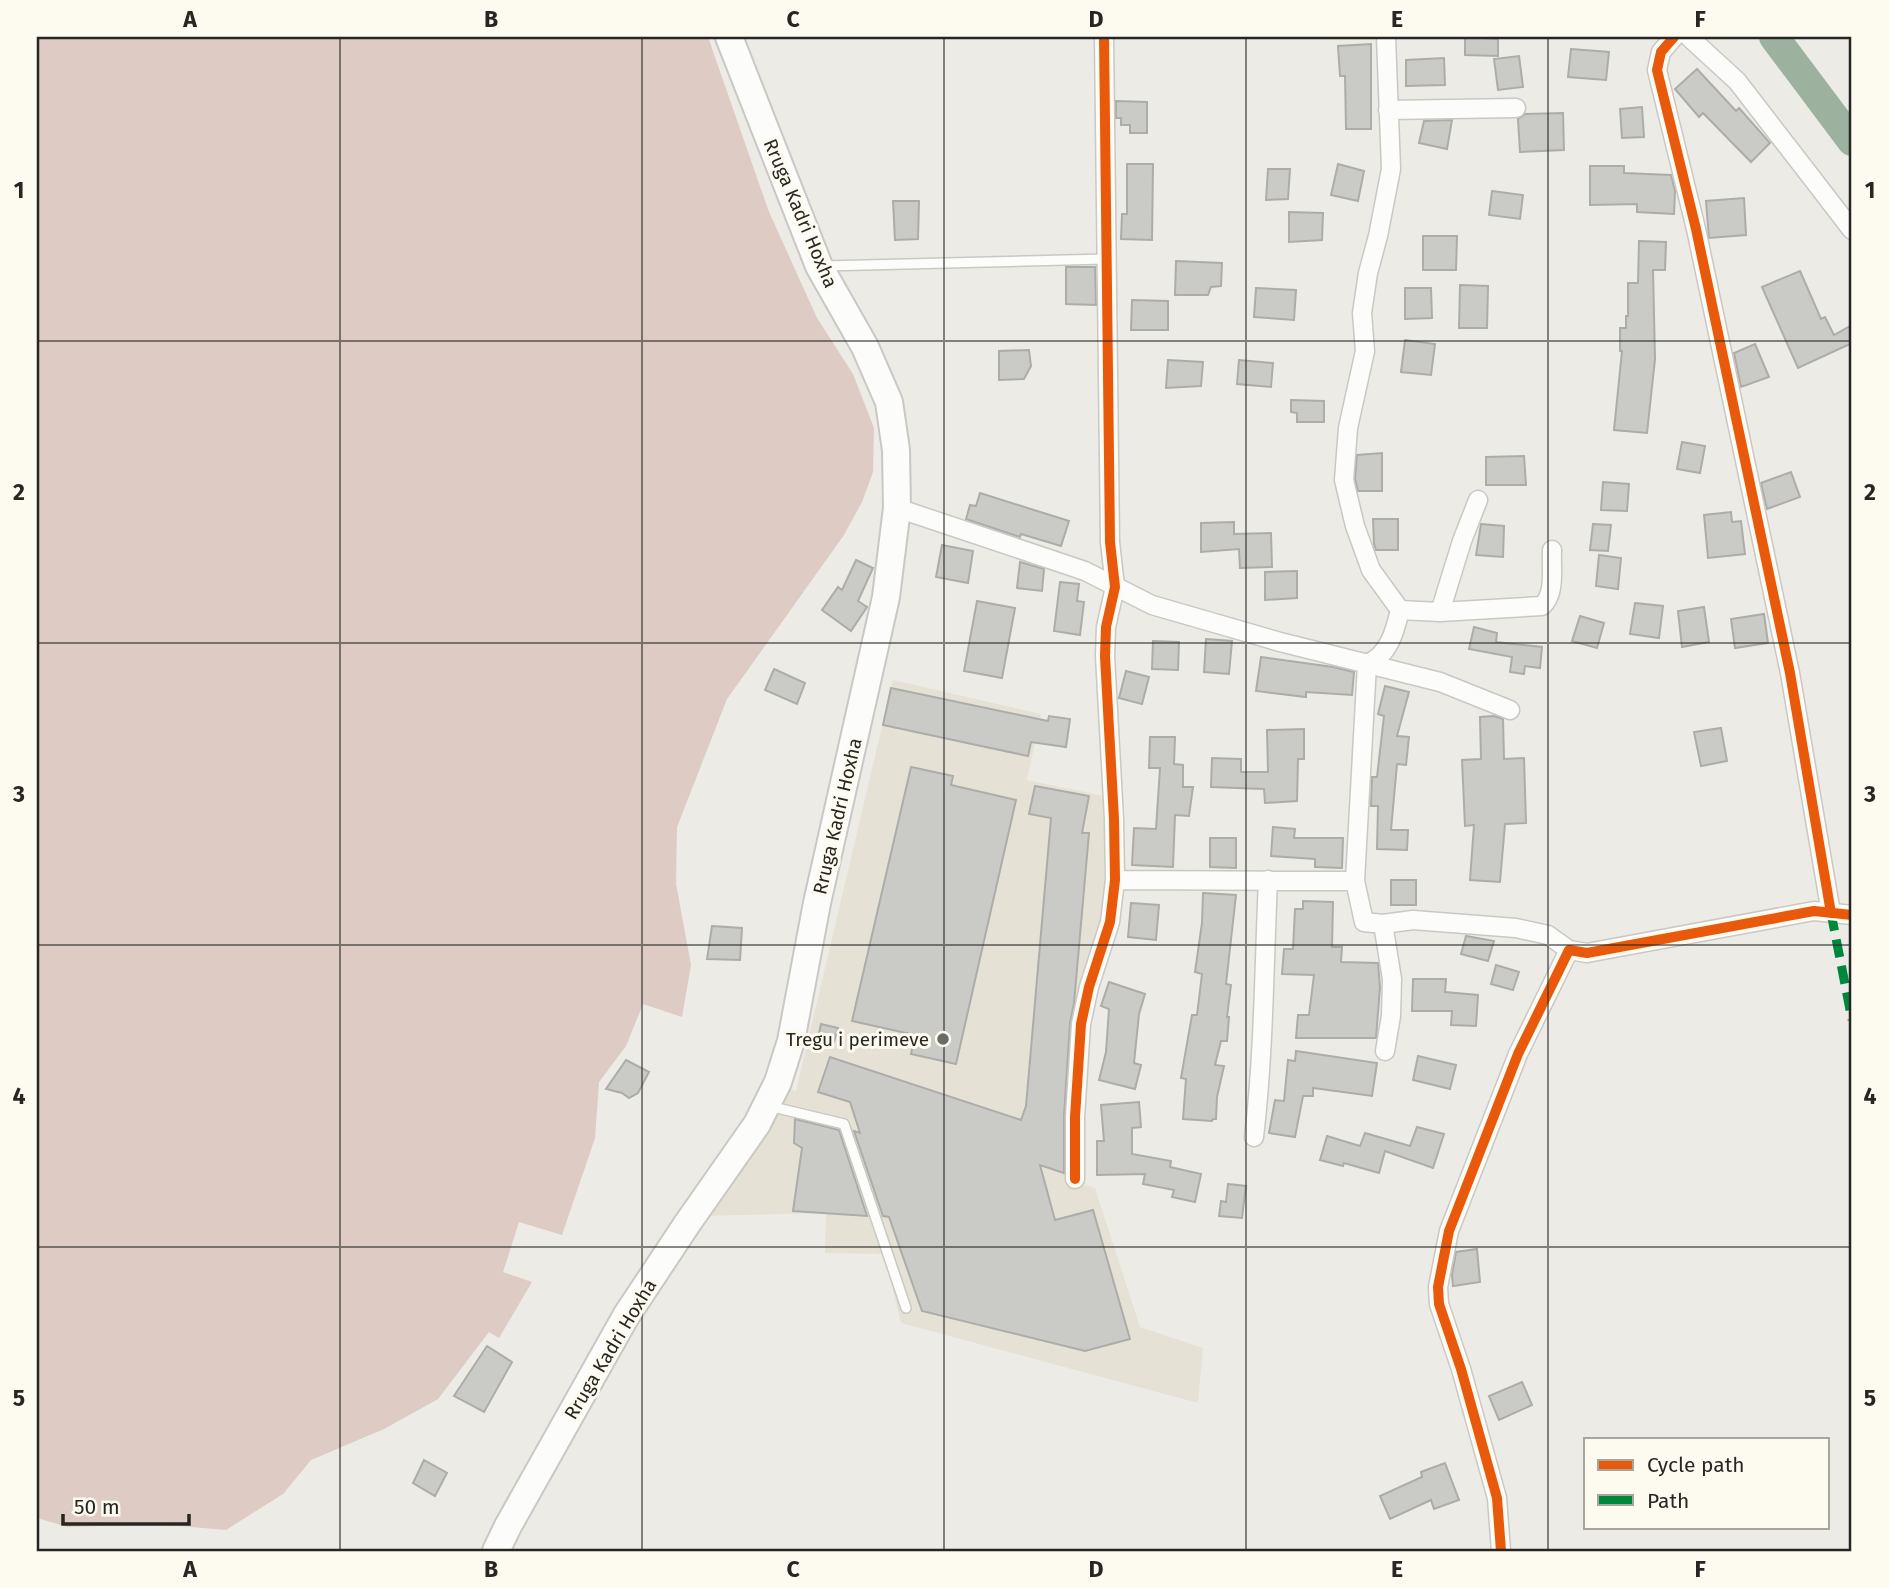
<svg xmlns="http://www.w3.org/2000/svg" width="1889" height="1588" font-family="'Fira Sans',sans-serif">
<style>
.built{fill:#e5e2d5}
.green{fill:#ddcbc4}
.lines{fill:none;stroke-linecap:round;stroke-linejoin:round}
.river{stroke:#9cb29f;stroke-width:30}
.building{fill:#cacbc7;stroke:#acada8;stroke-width:2}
.lane-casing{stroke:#c9c8c4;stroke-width:12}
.street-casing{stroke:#c9c8c4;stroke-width:21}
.secondary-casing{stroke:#c9c8c4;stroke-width:30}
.lane{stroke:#fcfcfb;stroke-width:9}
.street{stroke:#fcfcfb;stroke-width:18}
.secondary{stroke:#fcfcfb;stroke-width:26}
.quiet{stroke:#00873e;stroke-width:9;stroke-dasharray:18 9;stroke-linecap:butt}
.cycleway-casing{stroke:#fdfaef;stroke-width:15}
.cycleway{stroke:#e8590c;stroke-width:10}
.grid{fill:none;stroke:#272622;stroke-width:2;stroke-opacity:0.55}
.poi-dot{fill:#6c6b67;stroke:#fdfaef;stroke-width:2.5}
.labels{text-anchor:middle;stroke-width:6;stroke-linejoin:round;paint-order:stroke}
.street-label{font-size:19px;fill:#272622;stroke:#fdfaef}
.poi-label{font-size:19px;fill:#272622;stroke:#fdfaef;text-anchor:end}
.neatline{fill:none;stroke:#272622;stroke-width:2.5}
.grid-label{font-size:23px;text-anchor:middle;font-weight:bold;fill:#272622}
</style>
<rect width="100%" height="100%" fill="#ecebe6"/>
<path class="built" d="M893,680L1041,714L1027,780L1104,796V892L1097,937L1081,989L1082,1184L1095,1188L1140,1327L1203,1348L1198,1403L901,1323L884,1254L825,1253L826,1213L701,1216L789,1089L796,1091Z"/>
<path class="green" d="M37,37H708L769,212L817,318L853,374L874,428L873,472L862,502L844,535L727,699L677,827L676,884L691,965L682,1017L643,1004L626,1046L599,1082L595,1138L562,1235L519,1222L503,1272L532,1282L499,1338L489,1332L438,1399L384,1429L311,1460L283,1494L226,1530L158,1524L68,1527L37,1518Z"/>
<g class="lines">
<path class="river" d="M1774,37L1852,141"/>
</g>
<path class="building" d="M1465,37L1498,39V56L1465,55Z
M1371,44V129H1346L1345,76H1340L1338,46Z
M1571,49L1609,52L1606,80L1568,77Z
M1519,56L1523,87L1498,90L1494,59Z
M1444,58L1445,85L1406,86V60Z
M1697,69L1736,111L1739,108L1770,143L1751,162L1703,113L1699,117L1675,89Z
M1116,101L1147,102V133H1130V125H1121V118H1116Z
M1642,107L1644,137L1622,138L1620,109Z
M1563,113L1564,150L1520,152L1518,119L1525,114Z
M1452,120L1447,149L1419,143L1424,121Z
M1127,164H1153L1152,240L1121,239L1122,214H1127Z
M1338,164L1364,171L1358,201L1331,195Z
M1590,166H1624V173L1671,175L1675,191L1674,214L1637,212V204L1590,205Z
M1268,169H1290L1288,199L1266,200Z
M1492,191L1523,195L1520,219L1489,215Z
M1744,198L1746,235L1709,238L1706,201Z
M893,201H919L918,239L895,240Z
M1289,212L1323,213L1322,240L1289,242Z
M1423,236H1457L1456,270H1423Z
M1639,241L1666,242L1665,270H1653L1655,359L1647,433L1614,430L1622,351H1620V328H1626V316H1628V283H1638Z
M1176,261L1222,263L1221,286L1211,287L1208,295H1175Z
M1066,267H1095L1096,305L1066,304Z
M1800,271L1821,319L1825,317L1834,335L1852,325V343L1798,368L1762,287Z
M1460,285L1488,286L1487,328H1459Z
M1256,288L1296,290L1294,320L1254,317Z
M1405,288H1431L1432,318L1405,319Z
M1132,300L1168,301V330H1131Z
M1405,340L1435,344L1431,375L1401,372Z
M1755,344L1769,377L1741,387L1734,353Z
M1029,350L1031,366L1024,379L999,380V351Z
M1168,360L1203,362L1201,386L1166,388Z
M1239,360L1273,363L1271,387L1237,384Z
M1291,400L1324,401V422H1297V413L1291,412Z
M1682,442L1705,446L1700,473L1677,469Z
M1382,453V491H1358L1355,479L1357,455Z
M1524,456L1526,485H1486V457Z
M1791,472L1800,497L1767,509L1761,483Z
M1603,482L1629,484L1627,511L1601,510Z
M980,493L1069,521L1061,546L1021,534L1020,537L966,519L970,505L976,506Z
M1731,512L1732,522L1741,521L1745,554L1708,558L1704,515Z
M1373,519H1398V550H1376L1374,544Z
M1234,522V534L1271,533L1272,567L1240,568L1239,549L1201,552V523Z
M1481,524L1504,526L1503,557L1476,555Z
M1593,524L1611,525L1608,551L1590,550Z
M942,545L973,551L968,583L936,577Z
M1599,555L1621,558L1618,589L1596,586Z
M856,560L873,568L858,601L867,607L851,631L822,610L838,587L842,590Z
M1020,562L1044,569L1042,591L1017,588Z
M1297,571V598L1265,600V572Z
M1060,582L1079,584L1077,601L1084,602L1080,635L1054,631Z
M977,601L1015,608L1002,678L964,671Z
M1635,603L1663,606L1659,638L1630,634Z
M1704,607L1709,642L1682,647L1678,611Z
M1764,614L1768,643L1735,648L1731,619Z
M1580,616L1604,623L1597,648L1572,641Z
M1474,627L1497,633L1496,642L1542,647L1540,668L1525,666L1524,674L1510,672L1512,657L1469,649Z
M1206,639L1232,641L1229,674L1204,672Z
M1153,641L1179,642L1178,670L1152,669Z
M1261,657L1333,667L1354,672L1352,695L1306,692V697L1256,691Z
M774,669L805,683L797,704L765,690Z
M1126,671L1149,677L1142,704L1119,698Z
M1385,686L1409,692L1397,736L1409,737L1406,765L1397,764L1391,830H1408L1407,850L1377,849L1378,806H1371L1372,777H1377L1384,716L1378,714Z
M891,688L1048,721L1049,716L1070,719L1066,747L1031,742L1028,756L883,725Z
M1494,716L1503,719L1504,759L1524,758L1526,823L1505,824L1500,882L1470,880L1474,825L1465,826L1462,760L1481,759L1480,717Z
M1721,728L1727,761L1701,766L1694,732Z
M1304,729V759H1298L1297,801L1265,803L1264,789L1211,787L1212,758L1241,759V772H1268L1267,730Z
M1150,737H1175L1174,764L1183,765V787H1193L1189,816L1175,815L1173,867L1132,865L1134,828L1156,829L1160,768H1149Z
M911,767L953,776L951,785L1016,800L956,1064L911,1054L915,1035L852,1021Z
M1035,786L1089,796L1082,833H1089L1074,1003L1070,1023L1064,1116V1173L1040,1165L1055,1220L1093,1210L1130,1339L1085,1351L922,1311L889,1217L883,1216L854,1131L860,1133L850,1102L818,1092L830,1057L1021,1120L1026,1106L1051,818L1029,814Z
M1273,827L1295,829L1294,838H1343L1342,868L1315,867V859L1271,856Z
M1210,838H1236V868L1210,867Z
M1391,880H1416V905H1391Z
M1203,893L1236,895L1226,984L1231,985L1227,1017H1229L1227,1041H1221L1215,1065L1224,1066L1217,1097L1216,1119H1213L1212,1121L1183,1119L1186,1079L1181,1078L1192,1015H1197L1202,974L1195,972L1202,923Z
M1303,901L1333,902L1332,947H1342L1341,962L1378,963L1380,987L1376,1038H1296L1298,1015H1309L1314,975L1282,974L1284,949H1293L1295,909H1303Z
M1131,903L1159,905L1156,940L1128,937Z
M712,926L742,928L740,960L707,959Z
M1466,936L1494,941L1488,961L1461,954Z
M1496,965L1519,972L1513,990L1491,984Z
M1413,979H1446L1445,992L1478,995L1476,1026L1451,1025L1452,1011H1412Z
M1109,982L1145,994L1139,1014L1134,1063L1141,1065L1135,1089L1099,1080L1106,1052L1109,1009L1101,1006Z
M821,1024L838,1028L834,1042L818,1038Z
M1296,1051L1377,1063L1372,1096L1313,1088V1096H1303L1295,1137L1269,1133L1275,1100L1284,1101L1288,1060L1295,1061Z
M1418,1056L1456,1065L1450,1089L1413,1080Z
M626,1060L649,1072L638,1093L629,1098L622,1093L606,1089Z
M1139,1102L1141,1127L1132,1128V1154L1171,1161L1170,1167L1201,1174L1195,1202L1172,1197L1174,1190L1143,1184L1145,1174L1097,1175V1141H1104L1101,1105Z
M795,1119L839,1130L867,1216L793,1211L802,1148L794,1143Z
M1417,1127L1444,1134L1433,1168L1385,1151L1379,1173L1344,1163L1343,1166L1320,1160L1327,1136L1360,1146L1365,1133L1410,1146Z
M1228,1184L1246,1186L1242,1218L1219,1216L1221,1201L1226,1202Z
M1477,1249L1480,1282L1453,1286L1452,1275L1456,1252Z
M487,1346L512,1362L484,1412L454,1396Z
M1522,1382L1532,1405L1499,1420L1489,1396Z
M424,1460L447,1473L435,1496L413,1483Z
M1445,1463L1459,1500L1434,1509L1431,1500L1390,1519L1380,1496L1422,1477L1421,1472Z"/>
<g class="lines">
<g class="lane-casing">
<path id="lane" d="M824,266L1106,259
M769,1106L844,1124L906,1308"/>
</g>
<g class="street-casing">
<path id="street" d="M1386,37L1391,169L1378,236L1368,273L1362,313L1365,351L1348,428L1344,480L1355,526L1371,570L1400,610L1440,612L1542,606C1556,594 1551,568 1552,550
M1674,37L1661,52L1657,70L1696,229L1790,673L1831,913
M1689,37L1737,81L1852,230
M1388,110L1516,108
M897,508L1085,571L1152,605L1280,642L1440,682L1510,710
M1400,610C1395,631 1389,655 1367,664L1355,881L1364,922L1383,924L1413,920L1516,928L1548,935L1569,950
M1440,612L1462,541L1478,500
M1115,880L1355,881
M1383,924L1392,979L1391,1016L1385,1051
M1254,1137C1264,1052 1264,966 1268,880
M1075,1179V1117L1081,1024L1089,987L1110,922L1115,880L1114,819L1105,656L1106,627L1115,587L1110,542L1104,37
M1501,1551L1497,1498L1461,1369L1439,1304L1438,1287L1449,1231L1518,1054L1569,950L1587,953L1814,911L1852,915"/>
</g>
<g class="secondary-casing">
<path id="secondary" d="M496,1551L508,1526L626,1316L687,1224L757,1124L778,1082L791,1041L817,903L886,597L897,508L896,450L889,402L865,347L819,266L729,37"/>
</g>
<use href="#lane" class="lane"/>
<use href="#street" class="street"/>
<use href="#secondary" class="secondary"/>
<path class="quiet" d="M1831,913L1852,1020"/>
<g class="cycleway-casing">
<path id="cycleway" d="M1674,37L1661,52L1657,70L1696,229L1790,673L1831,913
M1075,1179V1117L1081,1024L1089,987L1110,922L1115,880L1114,819L1105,656L1106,627L1115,587L1110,542L1104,37
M1501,1551L1497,1498L1461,1369L1439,1304L1438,1287L1449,1231L1518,1054L1569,950L1587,953L1814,911L1852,915"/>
</g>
<use href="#cycleway" class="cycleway"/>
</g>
<path class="grid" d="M340,37V1551M642,37V1551M944,37V1551M1246,37V1551M1548,37V1551M37,341H1852M37,643H1852M37,945H1852M37,1247H1852"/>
<circle class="poi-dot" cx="943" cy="1039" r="7"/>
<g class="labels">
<g class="street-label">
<text transform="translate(801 213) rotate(67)" y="7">Rruga Kadri Hoxha</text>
<text transform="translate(837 816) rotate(-77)" y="7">Rruga Kadri Hoxha</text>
<text transform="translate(610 1349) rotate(-59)" y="7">Rruga Kadri Hoxha</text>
</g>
<g class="poi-label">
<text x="929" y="1046">Tregu i perimeve</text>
</g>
</g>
<rect width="1889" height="1588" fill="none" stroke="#fdfaef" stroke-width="77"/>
<rect x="1584" y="1438" width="245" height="91" fill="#fdfaef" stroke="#a7a59d" stroke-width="2"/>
<rect x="1598" y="1460" width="35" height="10" fill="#e8590c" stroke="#a7a59d" stroke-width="2"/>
<text x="1647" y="1472" font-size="21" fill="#272622">Cycle path</text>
<rect x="1598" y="1495" width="35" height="10" fill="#00873e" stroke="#a7a59d" stroke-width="2"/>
<text x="1647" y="1508" font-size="21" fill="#272622">Path</text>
<path d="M63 1514v10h126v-10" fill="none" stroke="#272622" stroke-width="3.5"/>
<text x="74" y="1514" font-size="21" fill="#272622" stroke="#fdfaef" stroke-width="5" paint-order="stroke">50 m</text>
<rect x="38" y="38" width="1812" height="1512" class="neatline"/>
<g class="grid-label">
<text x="190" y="27">A</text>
<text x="491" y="27">B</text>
<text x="793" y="27">C</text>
<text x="1096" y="27">D</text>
<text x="1397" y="27">E</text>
<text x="1700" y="27">F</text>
<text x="19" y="198">1</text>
<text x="1870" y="198">1</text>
<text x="19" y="500">2</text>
<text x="1870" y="500">2</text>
<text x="19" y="802">3</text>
<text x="1870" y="802">3</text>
<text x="19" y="1104">4</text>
<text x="1870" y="1104">4</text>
<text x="19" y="1406">5</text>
<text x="1870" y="1406">5</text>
<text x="190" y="1577">A</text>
<text x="491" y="1577">B</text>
<text x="793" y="1577">C</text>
<text x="1096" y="1577">D</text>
<text x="1397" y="1577">E</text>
<text x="1700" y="1577">F</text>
</g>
</svg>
